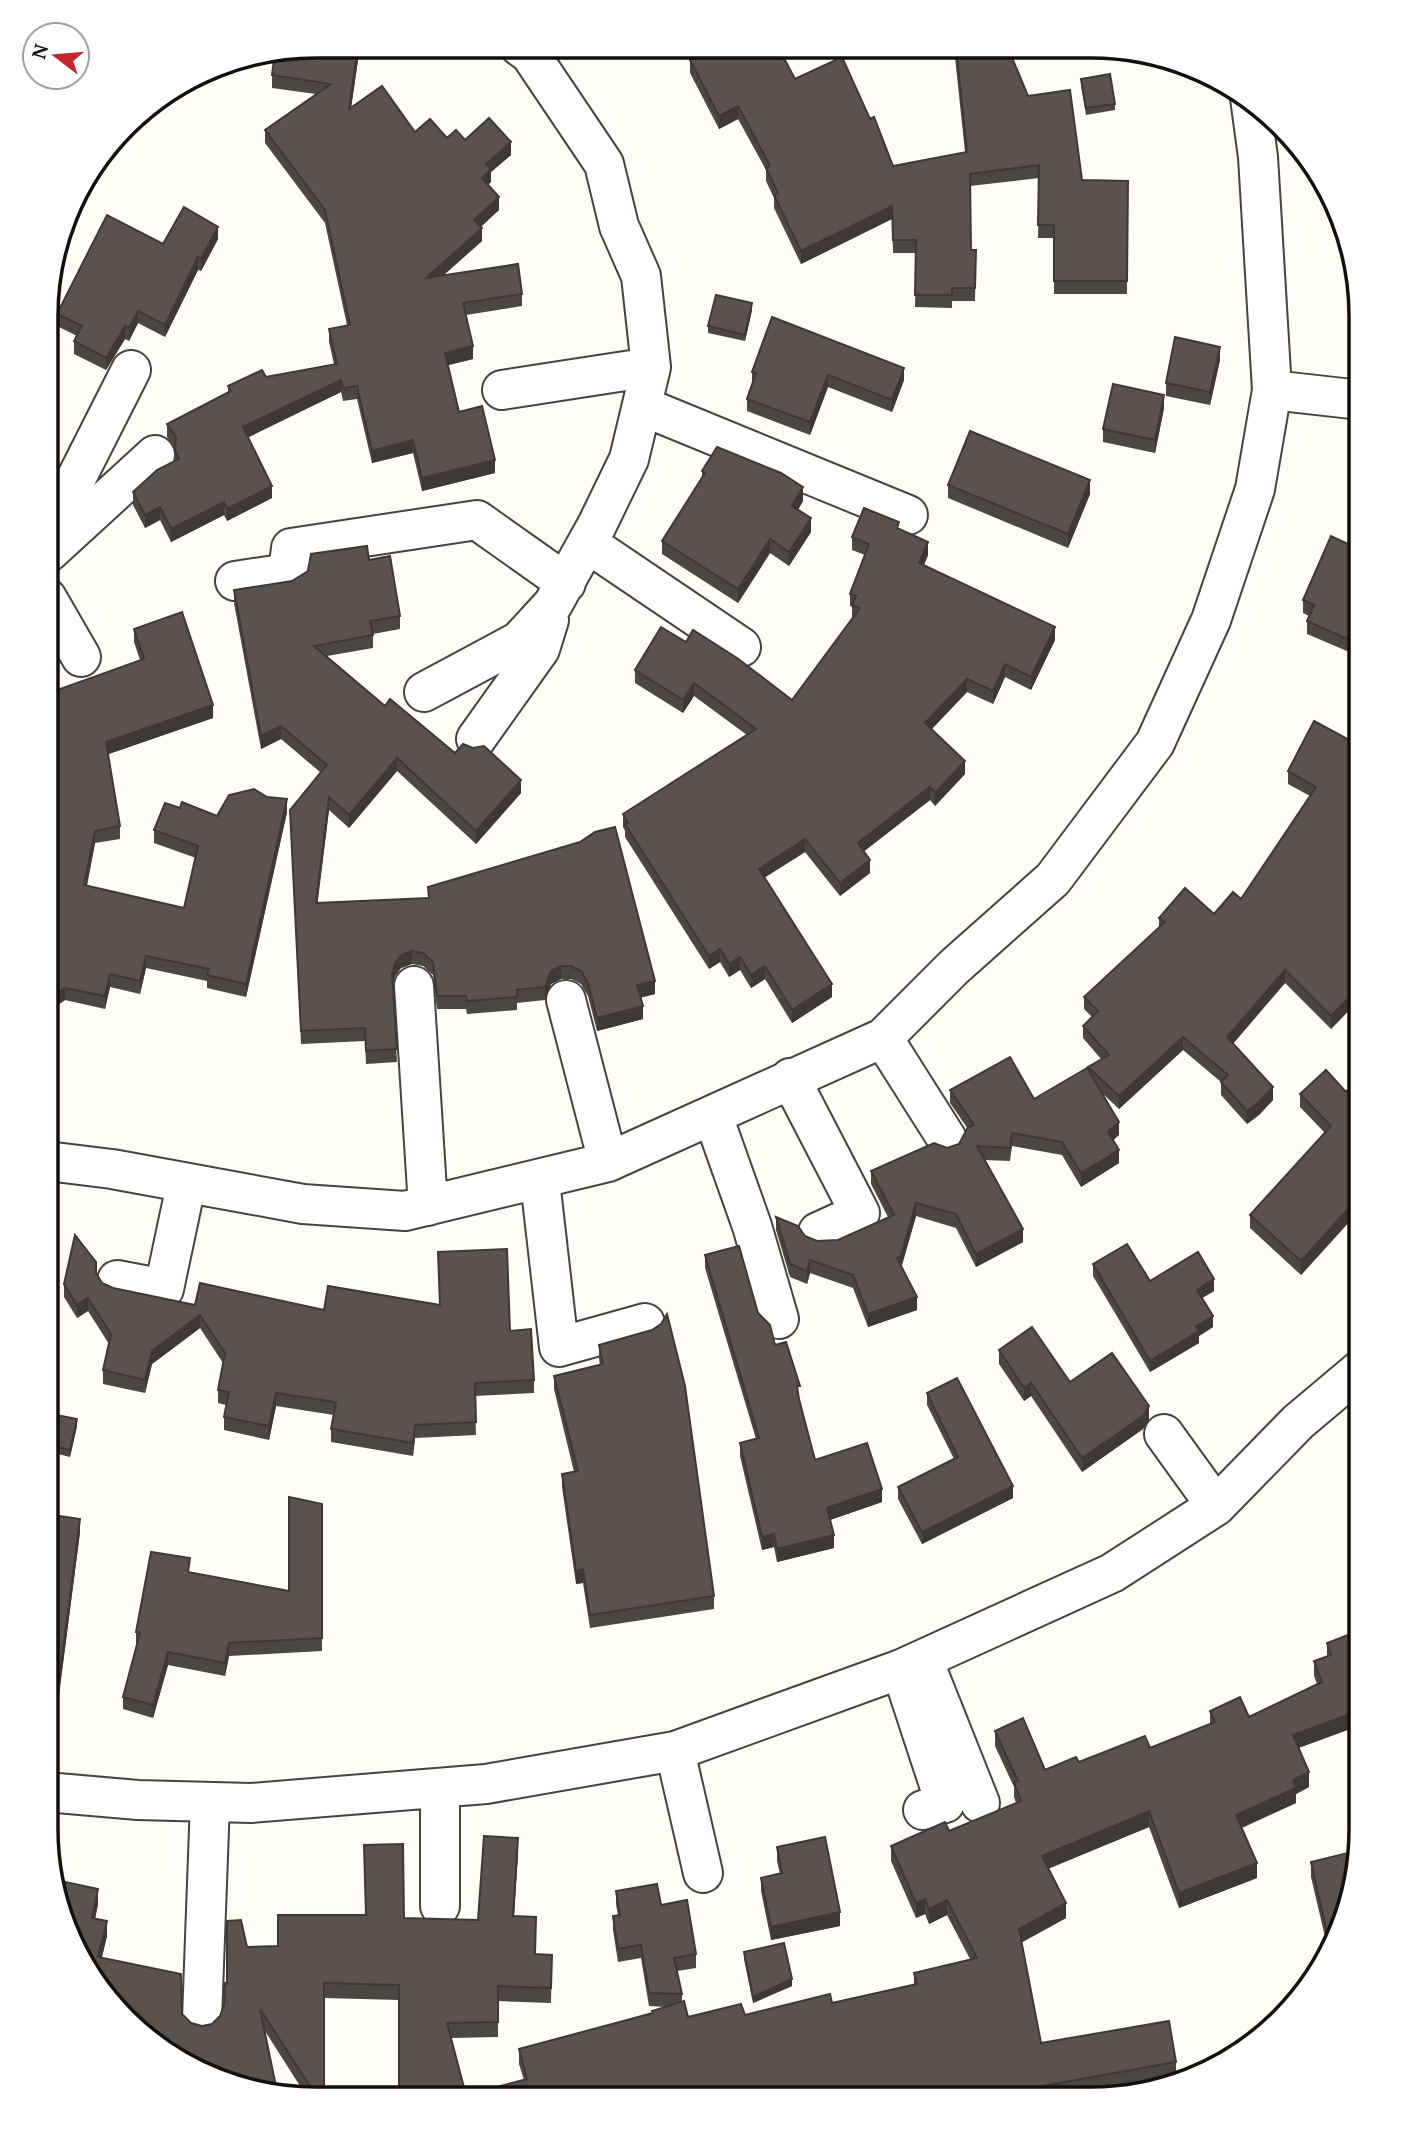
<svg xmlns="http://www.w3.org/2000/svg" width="1407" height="2145" font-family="'PT Serif',serif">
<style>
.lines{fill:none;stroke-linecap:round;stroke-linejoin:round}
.minor-casing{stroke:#444;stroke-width:42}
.minor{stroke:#fff;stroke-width:38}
.wall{fill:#4d4742}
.shaded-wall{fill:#3f3936}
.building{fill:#5a524d;stroke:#3f3936;stroke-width:2}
.rim{fill:none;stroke:#111;stroke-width:3.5}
</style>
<rect width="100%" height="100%" fill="#fffdf5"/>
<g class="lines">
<g class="minor-casing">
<path id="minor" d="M502,390L651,367
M1272,390L1361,400
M642,406L908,515
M47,536L131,370
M587,543L741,647
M49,552L155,455
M235,581L288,573L291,548L477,520L566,583
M47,598L81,657
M424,692L519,641L553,604L597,525L629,459L651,367L641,276L619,226L604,164L530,54L519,46
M476,739L540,649L549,620
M414,986L428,1206
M566,1000L608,1162
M883,1038L947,1139
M790,1078L860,1213L818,1232
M713,1116L752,1226L779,1319
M47,1161L112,1169L303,1204L405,1211L608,1162L883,1038L954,967L1053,879L1155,743L1211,620L1255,489L1272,390L1258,157L1250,98
M540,1181L559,1347L645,1323
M117,1280L164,1289L186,1185
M1164,1434L1216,1506
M924,1662L980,1803
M901,1669L945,1803L923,1810
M675,1751L703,1873
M440,1788V1906
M46,1792L138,1800L251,1803L486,1784L675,1751L901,1669L1112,1573L1216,1506L1298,1422L1361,1369
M202,2019L210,1802"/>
</g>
<use href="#minor" class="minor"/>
</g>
<path class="wall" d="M360,46L351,108L415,132L447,138L465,140L511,155L491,172V182L488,185L499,210L481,227L482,241L443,275L522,294V306L466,315L473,359L448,365L459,412L495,473L422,491L413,453L372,463L357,399L343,401L341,392L248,437L272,498L227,521L224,515L171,542L160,520L145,528L133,505V492L175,461V448L167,437V424L228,393V386L266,377L334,364L329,342V329L347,325L325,223L265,143V130L316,94L272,88V75Z
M690,47H778L795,79L870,119L893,166L965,152L955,57V47L1028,96L1082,180L1128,181L1127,294H1054V238H1038L1039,178L970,186L971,250H976L975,301H952V308L915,307L916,253H893L892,219L801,264L774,208V198L766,181V170L738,119L719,129L690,73V60L699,56Z
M1081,79L1115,104V110L1086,115L1081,86Z
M218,239L201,271L198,270L165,337L138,323L129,341L125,339L106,370L74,354V341L77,336L57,326V314L163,244Z
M752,310L745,341L708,333V326Z
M1220,360L1210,405L1166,396V383Z
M752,372L904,380L892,412L828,387L810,435L747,411V399L752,384Z
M1164,408L1155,453L1103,442V429Z
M702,471L803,501L798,510L811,532L789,566L770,553L738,603L662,554V541L702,479Z
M948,485L1090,494L1068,548L948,498Z
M1361,510V657L1307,634V621L1309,616L1303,613V600L1350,545Z
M899,529L928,555L924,565L1055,640L1031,690L1005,677L993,704L967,692L932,729L965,774L935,806L930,800L864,851L870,873L840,896L805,852L764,878L832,997L792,1023L765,979L751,988L740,970L729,977L720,962L709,969L625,837V831L623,827V814L747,735L694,696L683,713L635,683V670L686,642L792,700L852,618V607L850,606V594L865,555L852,550V537Z
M369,560L400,616V629L373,634V648L327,656L385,706L455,753L521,793L476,844L397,771L349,828L329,810L317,903L428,898V887L655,994L640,998L643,1019L597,1031L588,996L581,984L571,979H561L551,984L545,1000L517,1003V1010L467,1014L466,1009H437L433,975L423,966L412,964L401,968L395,976L393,984L397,1062L366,1064L365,1041L301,1044L290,810L320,772L281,739L261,749L234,603V590L292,581Z
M134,629L213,718L108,754L120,826V839L95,843L87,886L184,908L196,858L154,843V830L180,808L217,816L287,812L246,997L207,988V981L146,968L140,994L110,987L105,1009L65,1000L55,1007L47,996V667L52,692L140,660L134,642Z
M1314,721L1356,930L1361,934V969L1354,980L1360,999L1331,1029L1285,983L1233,1044L1273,1100L1259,1115L1247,1124L1221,1095V1082L1183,1050L1119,1109L1102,1093L1119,1135L1113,1140L1119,1163L1081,1187L1062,1155L1012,1146L1010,1161L984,1160L1023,1242L976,1267L956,1228L916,1216L901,1267L917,1310L868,1327L853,1288L810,1273L807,1284L790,1277L776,1230V1217L805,1236L817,1241L838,1240L888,1217L871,1184V1171L959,1144L968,1129L950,1103V1090L1034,1099L1088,1069V1067L1101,1059L1083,1038V1026L1092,1017L1084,1009V997L1159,927V918L1214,914L1241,899L1310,796L1288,784V771Z
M1361,1077V1194L1358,1197L1359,1211L1301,1275L1250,1228V1215L1325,1133L1300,1107V1094L1346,1092Z
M705,1255L758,1313L775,1345L799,1399L815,1460L882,1502L830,1520L834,1548L777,1562L774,1547L762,1550L740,1456V1443L756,1439L705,1268Z
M1093,1264L1150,1281L1214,1291L1202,1298L1213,1327L1199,1336V1343L1150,1372L1093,1276Z
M96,1273L102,1283L113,1288L195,1305L324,1310L510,1331L534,1380V1393L475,1396L476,1435L415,1438L413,1456L331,1442V1429L334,1415L276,1406L269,1440L224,1430V1417L226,1405L218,1403V1390L223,1363L200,1328L152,1364L145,1393L103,1384V1370L109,1344L88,1311L77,1318L64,1297V1284Z
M599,1345L714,1596V1609L590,1628L583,1583L576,1584L562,1487V1474L574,1472L554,1389V1376L600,1365L599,1359Z
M999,1350L1070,1382L1149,1419L1143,1429L1082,1472L1031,1396L1024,1401L999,1364Z
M927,1393L1013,1498L922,1544L898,1499V1487L954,1459L927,1405Z
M46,1413L77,1426L70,1457L46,1451Z
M322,1504V1651L229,1656L225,1676L168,1665L153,1718L123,1709V1697L137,1645H136V1632L190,1572L289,1591Z
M46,1514L80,1532L57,1710L46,1709Z
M1361,1630V1725L1298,1748L1309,1787L1296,1794V1803L1242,1828L1257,1878L1179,1908L1149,1827L1048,1869L1066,1918L1022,1942L1041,2043L1176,2062V2077L1052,2099L394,2098L399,2094V2000L324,1998V2097H307L265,2031L278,2096L66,1933L98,1904L95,1919L107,1936L102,1957L182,2014L191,2023L202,2026L212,2024L220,2016L224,2005L227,1984L247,1947L278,1946L404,1918L478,1920L518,1853L514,1916L535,1954L552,1955L551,2003L498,2001V2037L451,2038L466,2095L524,2080L519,2064V2049L652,2013L666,2007L649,2006L641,1958L618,1962L613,1930V1916H618L616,1904V1891L661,1905L696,1954V1968L677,1971L682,1994V2002L688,2017L745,2015L832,2003L914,1985V1973L970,1959L947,1915L929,1924L925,1914L916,1918L891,1861V1846L949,1831L1016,1803L1014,1797V1787L995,1746V1731L1045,1770L1150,1748L1210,1724V1711L1249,1717L1317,1684L1314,1676V1661L1327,1657V1643Z
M777,1847L840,1926L771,1940L761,1891V1878L780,1874L777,1861Z
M1311,1862L1341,1932L1329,1954L1311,1877Z
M744,1952L792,1986L753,2003L744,1959Z"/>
<path class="shaded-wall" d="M358,46H360L349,122V109Z
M738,106V119L719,129V116Z
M511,142V155L491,172V182L482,190V178L486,164Z
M499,197V210L474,232V220Z
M892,206V219L801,264V251Z
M218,227V239L201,271V259Z
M482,228V241L426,291V278Z
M198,257V270L165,337V325Z
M752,303V310L745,341V335Z
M138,311V323L129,341V328Z
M125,326V339L106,370V358Z
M473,346V359L445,366V353Z
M1220,347V360L1210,405V392Z
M904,368V380L892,412V400Z
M828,375V387L810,435V422Z
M341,380V392L243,440V427Z
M1164,395V408L1155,453V440Z
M413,440V453L372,463V451Z
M495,460V473L422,491V478Z
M1090,480V494L1068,548V534Z
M272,486V498L227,521V509Z
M803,487V501L792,520V506Z
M224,502V515L171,542V529Z
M160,507V520L145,528V515Z
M811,518V532L789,566V552Z
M770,539V553L738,603V589Z
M928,542V555L919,576V563Z
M1055,627V640L1031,690V677Z
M1005,664V677L993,704V691Z
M967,679V692L925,736V723Z
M694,683V696L683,713V700Z
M213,705V718L106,755V742Z
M281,726V739L261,749V736Z
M397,758V771L349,828V815Z
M965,761V774L935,806V793Z
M521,780V793L476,844V831Z
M930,787V800L858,856V843Z
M329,797V810L316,916V903Z
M287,799V812L246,997V984Z
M95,831V843L84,898V885Z
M805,839V852L759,881V869Z
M870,860V873L840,896V883Z
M1361,910V923L1350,939V926Z
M720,949V962L709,969V956Z
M412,951V964L401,968L395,976L392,987V974L395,963L401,955Z
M146,956V968L140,994V981Z
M1361,956V969L1349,988V975Z
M740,957V970L729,977V964Z
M561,966V979L551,984L545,1000V987L551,971Z
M765,966V979L751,988V975Z
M1285,970V983L1227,1050V1037Z
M110,974V987L105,1009V996Z
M655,981V994L637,998V985Z
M832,984V997L792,1023V1010Z
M1360,986V999L1331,1029V1016Z
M65,988V1000L55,1007V994Z
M643,1006V1019L597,1031V1018Z
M1183,1037V1050L1119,1109V1096Z
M1273,1087V1100L1259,1115L1247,1124V1111Z
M1119,1122V1135L1108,1145V1132Z
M1119,1150V1163L1081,1187V1173Z
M1361,1180V1194L1351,1203V1190Z
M1359,1197V1211L1301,1275V1261Z
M916,1203V1216L901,1269L897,1258Z
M1023,1229V1242L976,1267V1254Z
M810,1260V1273L807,1284V1271Z
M48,1276V1290L46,1298V1284Z
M1214,1279V1291L1197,1301V1290Z
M917,1297V1310L868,1327V1314Z
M88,1298V1311L77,1318V1305Z
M200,1315V1328L152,1364L145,1393V1380L152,1351Z
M1213,1316V1327L1199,1336V1343L1150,1372V1361L1196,1326Z
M1031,1383V1396L1024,1401V1388Z
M276,1393V1406L269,1440V1426Z
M1149,1406V1419L1143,1429L1082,1472V1458Z
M77,1419V1426L70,1457V1450Z
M415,1425V1438L413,1456V1443Z
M1013,1486V1498L922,1544V1532Z
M882,1489V1502L827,1521V1508Z
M80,1519V1532L57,1710V1697Z
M774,1534V1547L762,1550V1537Z
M834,1535V1548L777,1562V1549Z
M583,1569V1583L576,1584V1571Z
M229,1643V1656L225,1676V1663Z
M168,1652V1665L153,1718V1705Z
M1361,1710V1725L1293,1750V1735Z
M1309,1772V1787L1296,1794V1803L1236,1830V1815L1293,1780Z
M1149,1811V1827L1042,1871V1856Z
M518,1838V1853L513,1931V1916Z
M1257,1863V1878L1179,1908V1893Z
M98,1889V1904L92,1933V1918Z
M925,1899V1914L916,1918V1903Z
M947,1900V1915L929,1924V1909Z
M1066,1903V1918L1019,1944V1929Z
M840,1912V1926L771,1940V1927Z
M107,1921V1936L98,1972V1957Z
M792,1979V1986L753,2003V1997Z"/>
<path class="building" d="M316,46H358L349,109L382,86L415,132L430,119L447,138L456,130L465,140L489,118L511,142L486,164L491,169L482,178L499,197L474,220L482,228L426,278L518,264L522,294L463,303L473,346L445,353L459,412L482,406L495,460L422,478L413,440L372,451L357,386L343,388L341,380L243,427L272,486L227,509L224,502L171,529L160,507L145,515L133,492L157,470L179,459L175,450L176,437L167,424L231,391L228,386L262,370L266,377L337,364L329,329L350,325L325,210L265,130L331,84L272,75L275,52Z
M702,47H778L795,79L842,57L870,119L874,117L893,166L967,152L956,47L1008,48L1028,96L1070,90L1082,180L1128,181L1127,281H1054V225H1038L1039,165L970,174L971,250H976L975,288H952V295H915L916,240H893L892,206L801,251L774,195L778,193L766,168L770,166L738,106L719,116L690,60L706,51Z
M1110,74L1115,104L1086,108L1081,79Z
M184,207L218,227L201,259L198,257L165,325L138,311L129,328L125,326L106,358L74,341L82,326L57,314L107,215L163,244Z
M716,295L752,303L745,335L708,326Z
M772,317L904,368L892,400L828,375L810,422L747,399L756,373L752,372Z
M1175,337L1220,347L1210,392L1166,383Z
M1113,384L1164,395L1155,440L1103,429Z
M970,431L1090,480L1068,534L948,485Z
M717,447L781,473L803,487L792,506L811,518L789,552L770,539L738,589L662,541L705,473L702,471Z
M864,508L899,522L897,528L928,542L919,563L1055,627L1031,677L1005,664L993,691L967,679L925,723L965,761L935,793L930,787L858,843L870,860L840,883L805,839L759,869L832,984L792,1010L765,966L751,975L740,957L729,964L720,949L709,956L625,824L628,823L623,814L756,729L694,683L683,700L635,670L661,627L686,642L693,630L737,658L792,700L860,608L852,605L856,596L850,594L869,544L852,537Z
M1361,510V645L1307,621L1314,605L1303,600L1331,536L1350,545Z
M367,546L369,560L390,556L400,616L370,621L373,635L314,646L385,706L390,699L455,753L463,744L473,748L484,746L521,780L476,831L397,758L349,815L329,797L316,903L429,898L428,887L580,842L595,832L615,827L655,981L637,985L643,1006L597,1018L588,983L581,971L571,966H561L551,971L545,987L517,990V997L467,1001L466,996H437L433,962L423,953L412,951L401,955L395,963L392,974L397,1049L366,1051L365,1028L301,1031L290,810L327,765L281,726L261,736L234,590L292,581L308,571L311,554Z
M182,612L213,705L106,742L120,826L95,831L84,885L184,908L198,846L154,830L165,803L180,808L182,802L217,816L229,795L254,789L267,797L287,799L246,984L207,975L209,969L146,956L140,981L110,974L105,996L65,988L55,994L47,984V667L52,692L144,659L134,629Z
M1314,721L1351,741L1361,722V910L1350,926L1361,934V956L1349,975L1360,986L1331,1016L1285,970L1227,1037L1273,1087L1259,1102L1247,1111L1221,1082L1228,1075L1183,1037L1119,1096L1088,1067L1109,1055L1083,1026L1098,1011L1084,997L1165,922L1159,918L1185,888L1214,914L1233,892L1241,899L1316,787L1288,771Z
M1010,1057L1034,1099L1087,1068L1119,1122L1108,1132L1119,1150L1081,1173L1062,1142L1012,1133L1010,1148L977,1146L1023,1229L976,1254L956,1214L916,1203L901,1256L897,1258L917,1297L868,1314L853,1275L810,1260L807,1271L790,1264L776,1217L798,1226L805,1236L817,1241L838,1240L894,1215L871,1171L934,1143L947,1148L959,1144L968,1127L974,1125L950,1090Z
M1326,1070L1346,1092L1361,1077V1180L1351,1190L1359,1197L1301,1261L1250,1215L1331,1126L1300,1094Z
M75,1235L96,1262V1273L102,1283L113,1288L195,1305L200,1283L324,1310L328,1286L440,1305L438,1252L507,1249L510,1331L531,1329L534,1380L475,1383L476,1422L415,1425L413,1443L331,1429L336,1402L276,1393L269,1426L224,1417L229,1392L218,1390L225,1353L200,1315L152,1351L145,1380L103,1370L111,1334L88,1298L77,1305L64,1284Z
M1127,1244L1150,1281L1198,1252L1214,1279L1197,1290L1213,1316L1196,1326L1199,1331L1150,1361L1093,1264Z
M739,1246L758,1313L770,1325L775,1345L786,1342L800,1386H797L799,1399L815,1460L867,1443L882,1489L827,1508L834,1535L777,1549L774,1534L762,1537L740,1443L759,1438L705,1255Z
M667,1314L685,1386L714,1596L590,1615L583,1569L576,1571L562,1474L578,1471L554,1376L603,1364L599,1345L652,1330L661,1324Z
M1032,1327L1070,1382L1112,1353L1149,1406L1143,1416L1082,1458L1031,1383L1024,1388L999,1350Z
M957,1378L1013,1486L922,1532L898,1487L958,1457L927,1393Z
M46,1413L77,1419L70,1450L46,1444Z
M289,1497L322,1504V1638L229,1643L225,1663L168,1652L153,1705L123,1697L140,1633L136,1632L151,1552L190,1558L188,1572L289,1591Z
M46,1514L80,1519L57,1697L46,1696Z
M1361,1630V1710L1293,1735L1309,1772L1293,1780L1296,1788L1236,1815L1257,1863L1179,1893L1149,1811L1042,1856L1066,1903L1019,1929L1041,2043L1169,2021L1176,2062L998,2094L999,2099L394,2098L399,2094V1985L324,1983V2097H317L260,2009L278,2096L213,2079L152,2044L102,1994L66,1933L56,1880L98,1889L92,1918L107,1921L98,1957L181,1974L182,2014L191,2023L202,2026L212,2024L220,2016L224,2005L225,1983L227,1984V1921L241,1920L247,1947L278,1946V1915H366L364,1845L403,1844L404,1918L478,1920L484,1836L518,1838L513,1916L536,1917L535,1954L552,1955L551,1988L498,1986V2022L447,2023L466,2095L527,2079L519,2049L653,2013L652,2011L684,2001L688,2017L741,2004L745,2015L830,1994L832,2003L917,1984L914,1973L977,1958L947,1900L929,1909L925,1899L916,1903L891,1846L945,1822L949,1831L1021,1801L1014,1782L1018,1781L995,1731L1023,1718L1045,1770L1076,1757L1079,1762L1145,1736L1150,1748L1215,1722L1210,1711L1240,1697L1249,1717L1322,1682L1314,1661L1331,1655L1327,1643Z
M825,1837L840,1912L771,1927L761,1878L782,1873L777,1847Z
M1360,1850L1341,1932L1331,1950L1311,1862Z
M657,1884L661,1905L687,1900L696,1954L674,1958L682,1994L649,1993L641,1945L618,1949L613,1916L620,1915L616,1891Z
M784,1943L792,1979L753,1997L744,1952Z"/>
<path d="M0 0H1407V2145H0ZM316 58H1091A258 258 0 0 1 1349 316V1829A258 258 0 0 1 1091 2087H316A258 258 0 0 1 58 1829V316A258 258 0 0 1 316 58Z" fill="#fff" fill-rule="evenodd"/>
<path class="rim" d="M316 58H1091A258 258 0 0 1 1349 316V1829A258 258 0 0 1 1091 2087H316A258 258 0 0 1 58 1829V316A258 258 0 0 1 316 58Z"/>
<g transform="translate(56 56) rotate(286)"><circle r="33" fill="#ffffff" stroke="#a0a0a0" stroke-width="2"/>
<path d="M0-5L12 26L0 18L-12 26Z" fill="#c4262e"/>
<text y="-10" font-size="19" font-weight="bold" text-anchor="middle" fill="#111111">N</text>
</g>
</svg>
